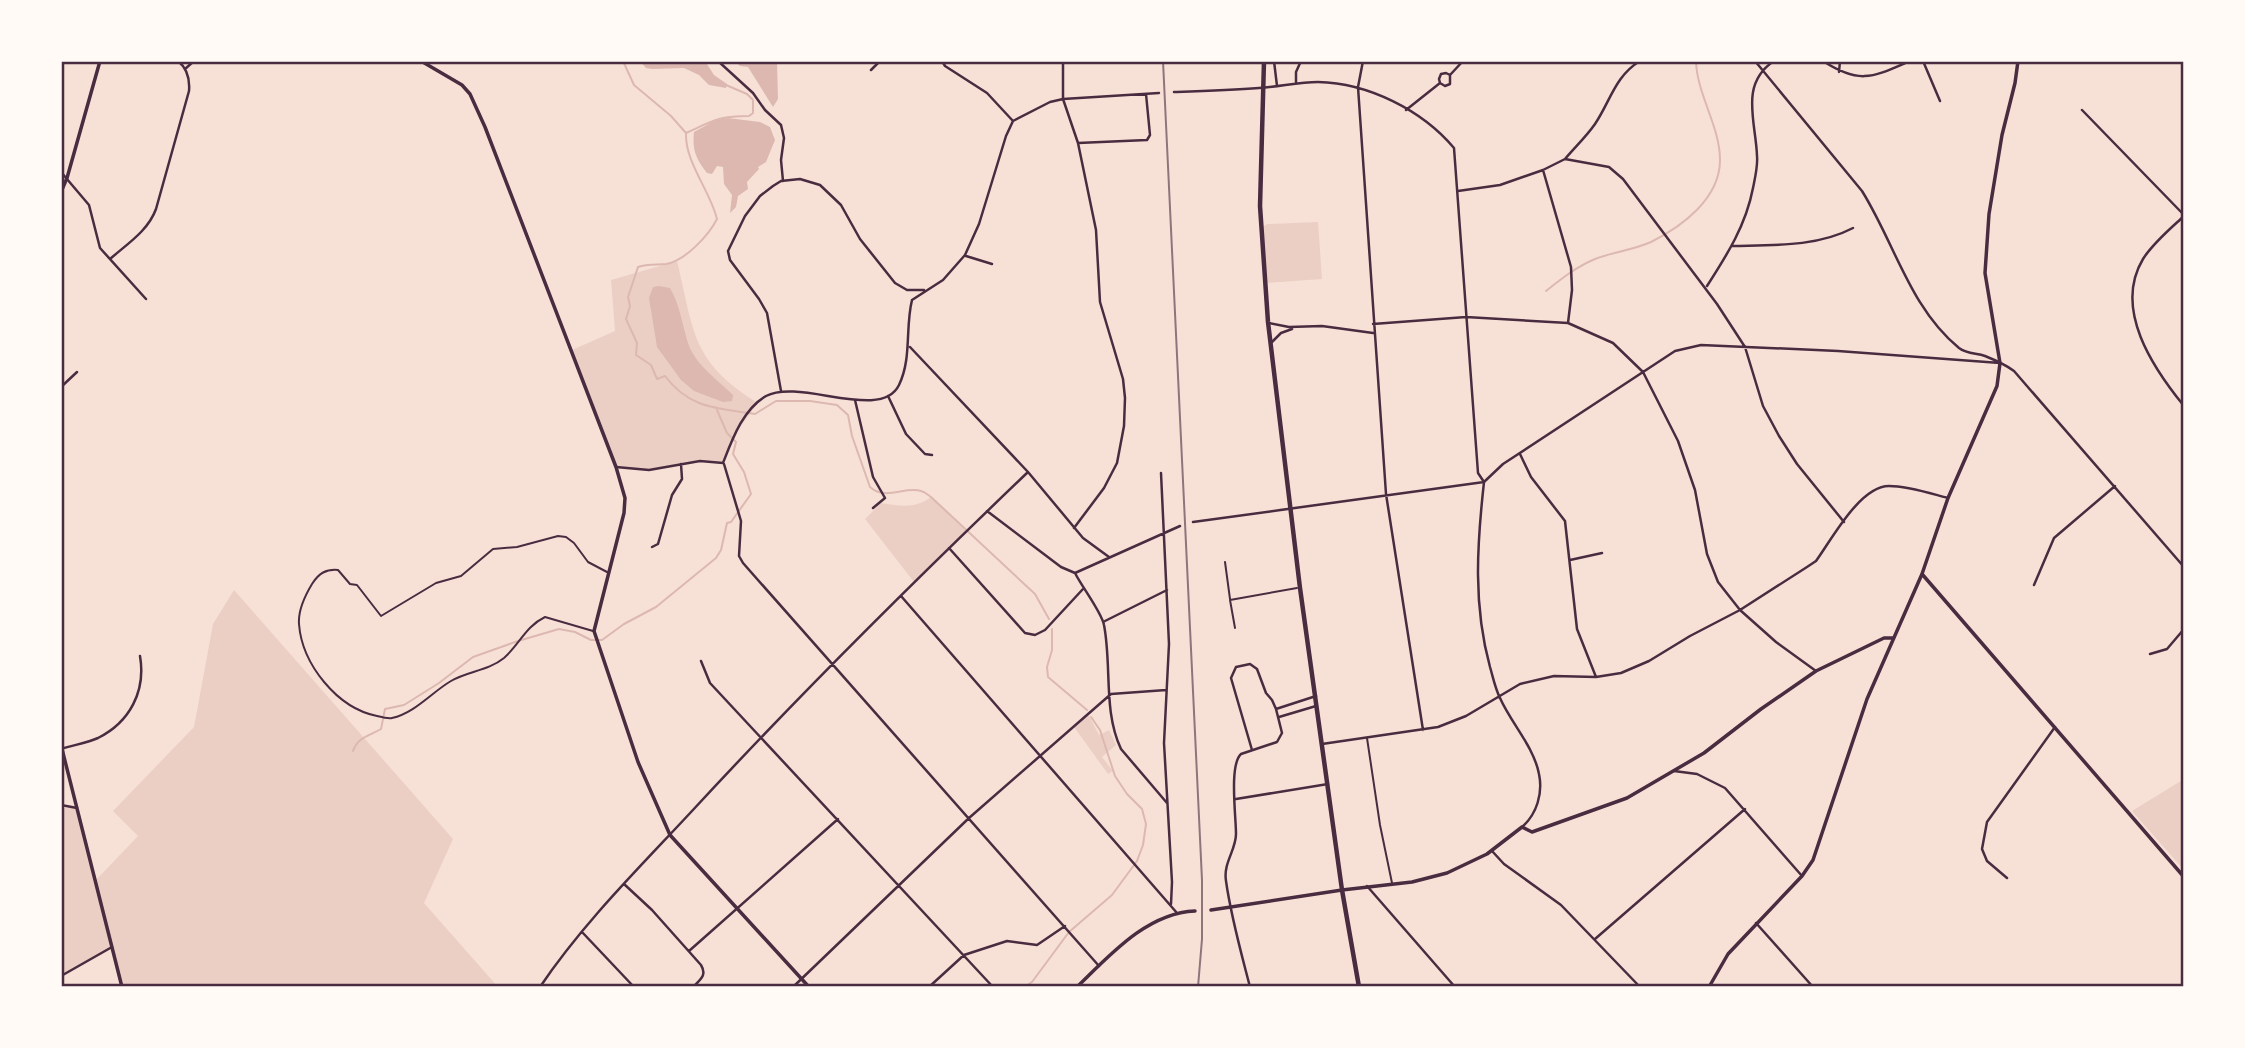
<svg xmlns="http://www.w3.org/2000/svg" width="2245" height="1048" font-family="'Fira Sans Condensed',sans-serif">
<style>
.green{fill:#ebcfc5}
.water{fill:#dcb8b0}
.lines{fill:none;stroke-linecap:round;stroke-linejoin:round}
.stream{stroke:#dcb8b0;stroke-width:2}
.service{stroke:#4a2c40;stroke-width:2}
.minor{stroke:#4a2c40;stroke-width:2.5}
.tertiary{stroke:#4a2c40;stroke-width:3.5}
.secondary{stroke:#4a2c40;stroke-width:3.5}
.trunk{stroke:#4a2c40;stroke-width:4.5}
.rail{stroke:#8f747c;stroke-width:2}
.neatline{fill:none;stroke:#4a2c40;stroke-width:2.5}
</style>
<rect width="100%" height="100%" fill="#f7e1d7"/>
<path class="green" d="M1318,222L1322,279L1265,283L1261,228L1267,224Z
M677,261C694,331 691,362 758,403L736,432L723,463L700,461L649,470L616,467L572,350L615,331L611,280Z
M931,497L967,532L914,582L865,519L881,503C900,506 915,509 931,497Z
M234,590L453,839L424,903L498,987H122L112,948L61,976V808H77L95,881L138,836L113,811L194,727L213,624Z
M1088,714L1099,735L1109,730L1116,745L1102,757L1113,771L1108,774L1074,727Z
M2184,779V870L2132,811Z"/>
<path class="water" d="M640,61H705L714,75L727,84L726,88L709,85L699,75L684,68L652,69L646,68Z
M734,61H777L778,99L773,107L748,67L740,66Z
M728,118L760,122L770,127L775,140L766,162L758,167L759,169L747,182L748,189L738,196L736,207L730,213L732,195L724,184L723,167L717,166L712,174L707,173C696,159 692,150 694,132L716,120Z
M659,286L670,288C681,307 682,326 689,346C698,367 718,380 733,395L732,401L723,402L694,391L681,380L657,347L649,298L653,287Z"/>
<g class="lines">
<path class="stream" d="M623,61L634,85L671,116L686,133C685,163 710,190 717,219C709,235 685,261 666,264C656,265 648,264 638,267L628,297L630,306L626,319L637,343L636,355L651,365L657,379L665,376C690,409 717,408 755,414L776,401H810L837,405L848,415L852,436L870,487C885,501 905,486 921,491C925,492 928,495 931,497L1035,594L1049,619
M686,133C713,121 718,116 749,116L753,113V100L747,94L726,85
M1546,291C1561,279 1576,267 1595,259C1613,252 1633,250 1651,242C1683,226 1720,198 1720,160C1720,126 1697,95 1696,61
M1052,629V650L1047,667L1048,677L1087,710
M353,751C358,737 369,736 381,729L385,709L404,705L439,683L473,657L518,641L559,629L575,632L591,640H602L624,624L656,607L716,558L721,550L727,523L731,522L751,494L744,472L733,454L736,442L727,433L717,410
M1024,987L1032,982L1069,932L1112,895L1137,861L1143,845L1146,824L1142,809L1127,794L1115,776L1100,730L1091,717"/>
<path class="service" d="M1225,562L1230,599
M1235,628L1230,600L1297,588
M593,631L545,617C526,626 519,645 504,658C488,671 468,671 451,681C432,692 415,713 392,718C388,719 381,717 377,716C337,708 302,664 299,624C298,611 306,594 312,584C319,573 326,569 338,570L350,584L357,585L381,616L436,583L461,576L493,549L517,547L558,536L566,537L574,543L588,562L607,572
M1367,738L1380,825L1392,883"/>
<path class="minor" d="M718,61L753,93L765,110L781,125L784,138L781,160L783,181
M942,61L945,66L987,93L1013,121
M1063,61V99L1078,143L1096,230L1100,302L1123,379L1125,398L1124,426L1117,463L1104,488L1074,528
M1274,61L1277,86
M1363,61L1358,87L1386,494L1423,730
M1755,61L1862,191C1895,244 1910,308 1959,348C1967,354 1976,353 1985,356C1995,360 2006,365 2014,371L2184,567
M1823,61C1860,85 1873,77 1910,61
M1923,61L1940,101
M185,69L194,61
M871,70L880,61
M1839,72L1840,61
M1450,75L1463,61
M1296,83V72L1301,61
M1174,92C1202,91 1231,90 1259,88C1279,87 1298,82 1318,82C1368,83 1422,110 1454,148L1478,473L1484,482C1477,545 1473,605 1490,667C1493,677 1495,688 1500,698C1511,723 1534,747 1539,774C1543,793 1537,814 1522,827
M1406,110L1440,83L1445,86L1450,84V75L1446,73L1441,74L1439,79L1440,83
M2082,110L2184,215
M1078,143L1147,140L1150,135L1146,94
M1565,159C1575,147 1586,137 1595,124C1610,102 1615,76 1640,61
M1543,170L1571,267L1572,290L1568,323
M61,172L89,205L100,248L146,299
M1458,191L1500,185L1543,170L1565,159L1609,167L1623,179L1717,304L1745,347L1763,406L1779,436L1797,464L1844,522
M2184,216C2170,229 2153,243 2143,259C2113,309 2153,368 2184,406
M1733,246C1773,245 1817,247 1853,228
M966,256L992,264
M110,259C127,244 148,231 156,209L189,91C190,79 188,69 178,61
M1707,286C1727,255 1746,225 1753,188C1755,178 1758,166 1757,156C1756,122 1739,84 1774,61
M1269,323L1289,327L1322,326L1373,333
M1373,324L1466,317L1568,323L1613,343L1643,372L1678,441L1695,490L1707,554L1718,582L1740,610L1776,642L1816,671
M1272,342L1281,333L1292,329
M910,347L1028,472L1083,538L1109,557
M61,387L77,372
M781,391L767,313L759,299L730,260L728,251L745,216L760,196L773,186L781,181L800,179L820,185L841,205L860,239L895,283L907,290H924
M888,396L906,434L925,454L932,455
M855,400L873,477L885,498L873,508
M1520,454L1531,477L1565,521L1577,629L1596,677
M723,463C732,440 743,409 766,396C800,378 881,422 899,385C912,358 905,328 912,300L943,280L965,255L979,224L1006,136L1013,121L1050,102L1063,99L1159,93
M724,464L741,521L739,556L743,563L1099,966
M616,467L649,470L700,461L723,463
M1161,473L1169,644L1164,743L1172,882L1171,904
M987,511L1061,567L1075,573L1180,526
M1193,522L1484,482L1503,464L1675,351L1701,345L1838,351L2000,363
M652,547L658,544L672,495L682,479L681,464
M949,548L1025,633L1035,635L1045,630L1083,589
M1570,560L1602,553
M1075,573C1082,587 1102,613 1104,625C1112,666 1103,711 1121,749L1167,803
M2034,585L2054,538L2115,486
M901,596L1177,913
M1105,621L1167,590
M2150,654L2167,649L2184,629
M701,661L710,683L993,987
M1276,709L1316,696
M1279,717L1316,706
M1322,744L1438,727L1466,716L1520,684L1554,676L1596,677L1621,673L1649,661L1690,636L1740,610L1807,567L1816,561C1832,539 1860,486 1889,486C1908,486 1929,493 1948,498
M61,749C73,745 87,743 98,738C130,722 146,691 140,656
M1674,771L1697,774L1725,788L1802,876
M1236,799L1328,784
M61,805L77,808
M1492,851L1504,864L1561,905L1640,987
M2007,878L1987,861L1982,849L1987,822L2055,727
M624,884L652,910L701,965C707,975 701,979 693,987
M1367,886L1455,987
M1756,923L1813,987
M582,932L634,987
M1595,939L1745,809
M689,951L838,819
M61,976L112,947
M540,987C583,923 640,867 692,811C800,694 913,582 1028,472
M793,987L969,818L1111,694L1166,690
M929,987L964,955L1007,941L1037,945L1065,926
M1250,987C1241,952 1231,917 1226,881C1223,863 1236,850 1236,834C1236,816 1229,765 1241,754L1277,742L1282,733L1276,709L1272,700L1266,693L1257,669L1250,664L1236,667L1231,678L1252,750"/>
<path class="tertiary" d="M421,61L462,85L470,94L485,127L616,467L625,498L624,513L594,631L638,762L670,835L809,987
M61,192L67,178L100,61
M61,745L122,987
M1211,910L1342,890
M1077,987C1110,955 1147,913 1195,911"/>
<path class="secondary" d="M1922,574L2184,877
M1342,890L1412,882L1447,873L1487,854L1522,827L1532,832L1627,798L1704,753L1761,709L1816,671L1884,638H1893
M1709,987L1728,954L1802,876L1813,860L1867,699L1922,574L1948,498L1997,386L2000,363L1985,273L1989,214L2002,135L2015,83L2018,61"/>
<path class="trunk" d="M1264,61L1260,206L1268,322L1300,588L1342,890L1359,987"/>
<path class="rail" d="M1163,61L1202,880V939L1198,987"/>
</g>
<rect width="2245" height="1048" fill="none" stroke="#fffaf5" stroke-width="126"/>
<rect x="63" y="63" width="2119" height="922" class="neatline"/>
</svg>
